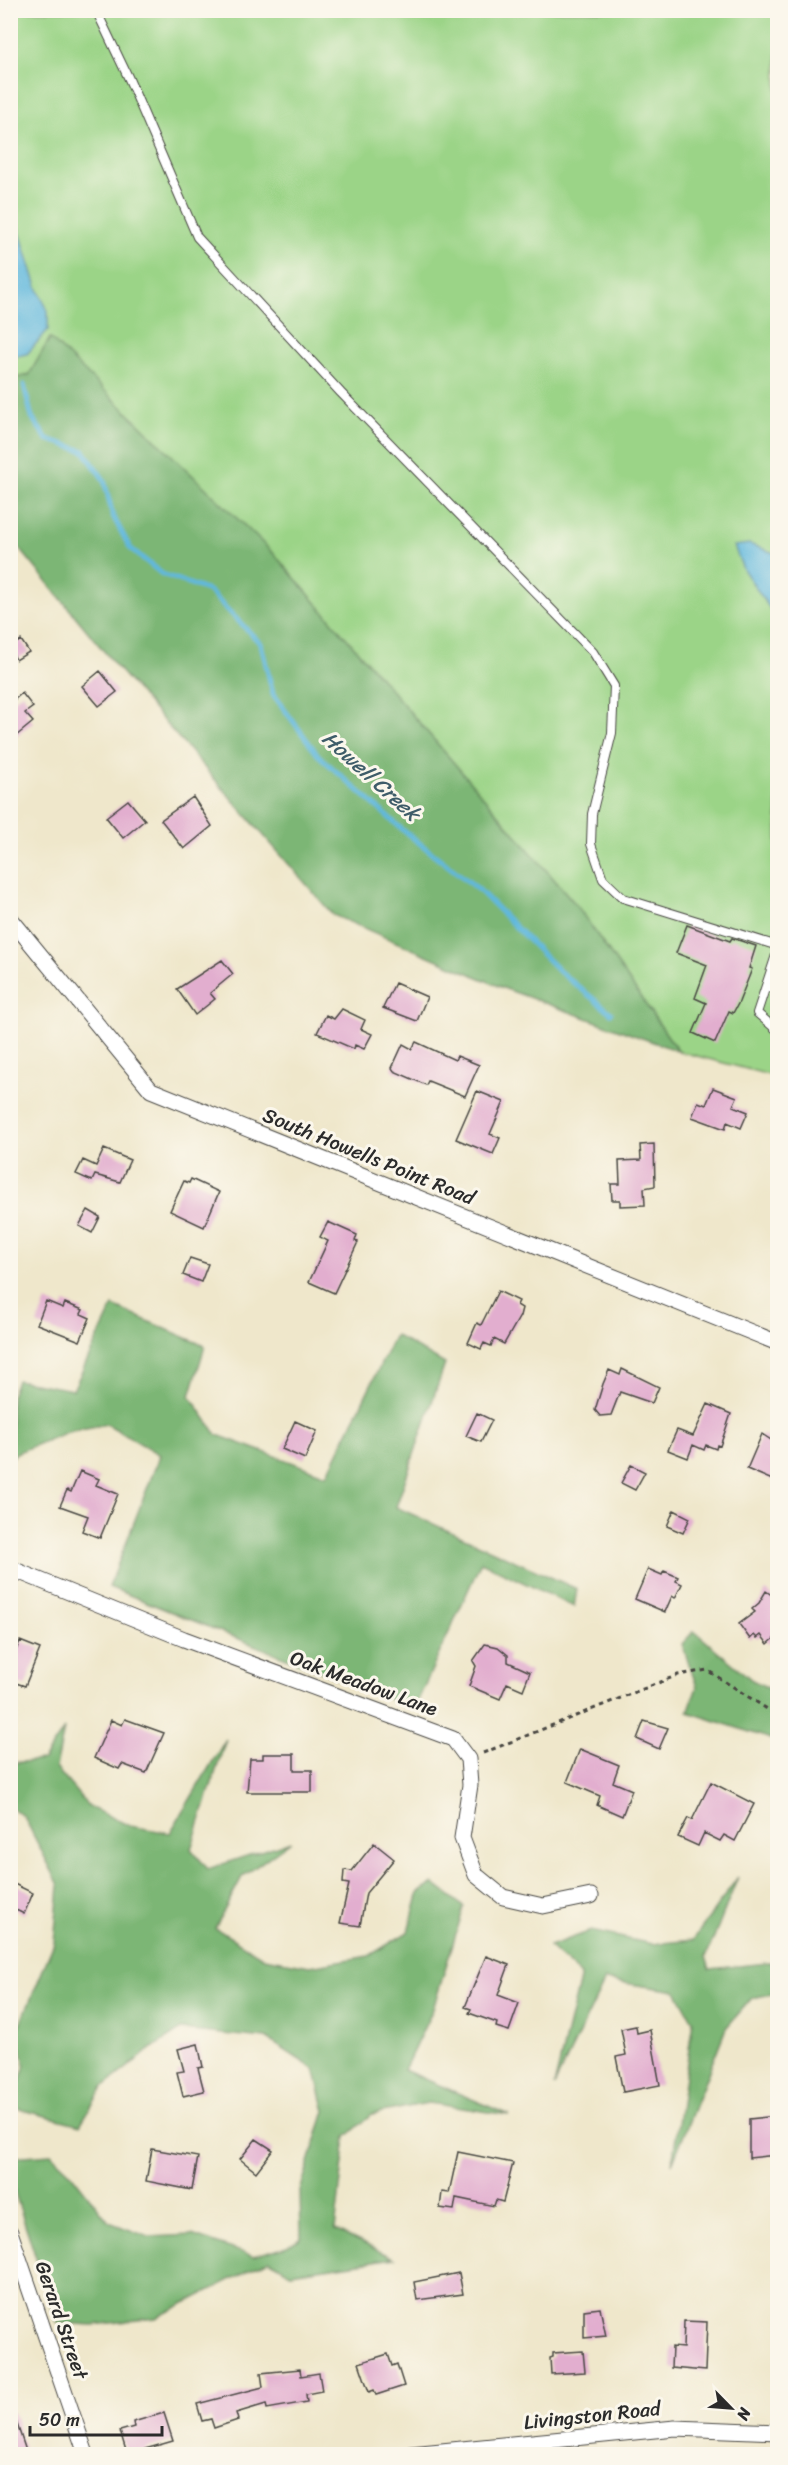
<svg xmlns="http://www.w3.org/2000/svg" width="788" height="2465" font-family="Sriracha,sans-serif">
<style>
.green{fill:#9bd487;stroke:#638059;stroke-width:1.5}
.forest{fill:#7cb674;stroke:#547050;stroke-width:1.5}
.water{fill:#60b8dd;stroke:#467284;stroke-width:1.5}
.lines{fill:none;stroke-linecap:round;stroke-linejoin:round}
.stream{stroke:#60b8dd;stroke-width:5}
.building{fill:#e2aecf}
.lane-casing{stroke:#484743;stroke-width:10}
.street-casing{stroke:#484743;stroke-width:17}
.path{stroke:#484743;stroke-width:3;stroke-dasharray:4.5 4.5;stroke-linecap:butt}
.lane{stroke:#fff;stroke-width:8}
.street{stroke:#fff;stroke-width:15}
.labels{text-anchor:middle;stroke-width:6;stroke-linejoin:round;paint-order:stroke}
.street-label{font-size:20px;fill:#2b2b2b;stroke:#fbf7ec}
.water-label{font-size:21px;font-style:italic;fill:#3e5c69;stroke:#fbf7ec}
</style>
<rect width="100%" height="100%" fill="#fbf7ec"/>
<filter id="ink" filterUnits="userSpaceOnUse"><feTurbulence type="fractalNoise" baseFrequency=".0167" numOctaves="2"/><feDisplacementMap in="SourceGraphic" scale="12" xChannelSelector="R" yChannelSelector="G"/><feConvolveMatrix kernelMatrix="1 2 1 2 8 2 1 2 1" color-interpolation-filters="sRGB"/></filter>
<filter id="wash" filterUnits="userSpaceOnUse"><feTurbulence type="fractalNoise" baseFrequency=".008" numOctaves="4" result="noise"/><feDisplacementMap in="SourceGraphic" scale="24" xChannelSelector="R" yChannelSelector="G"/><feGaussianBlur stdDeviation="1.35" result="paint"/><feColorMatrix in="noise" values="0 0 0 0 0 0 0 0 0 0 0 0 0 0 0 0 0 1.4 0 .05"/><feComposite in="paint" operator="in"/></filter>
<g filter="url(#wash)">
<rect width="100%" height="100%" fill="#efe7cb"/>
<path class="green" d="M11,11H777V1077L678,1051L577,906L274,554L50,339L29,375L11,380Z"/>
<path class="forest" d="M50,338L274,554L577,906L678,1051L503,988L333,915L121,672L11,538V379L29,375Z
M113,1306L205,1346L190,1396L217,1435L327,1475L395,1335L445,1364L396,1507L577,1589L574,1607L481,1562L414,1709L109,1587L160,1455L107,1424L70,1431L16,1453L11,1459V1396L17,1380L73,1390Z
M694,1631L752,1680L777,1692V1741L688,1712L697,1687L682,1644Z
M64,1729L56,1768L89,1807L130,1826L170,1833L226,1739L191,1849L208,1869L291,1841L242,1877L215,1928L264,1958L310,1966L369,1956L408,1932L419,1892L434,1884L464,1907L433,2009L404,2070L509,2115L428,2103L372,2114L346,2137L335,2230L394,2258L291,2273L269,2260L156,2318L93,2325L57,2323L11,2181V2157L51,2154L70,2172L109,2222L149,2237L192,2235L253,2256L287,2246L301,2238L300,2191L325,2111L314,2069L266,2038L180,2030L152,2048L103,2087L80,2125L11,2107L25,2065L17,2032L54,1943L59,1885L24,1817L11,1807V1763L43,1760Z
M738,1877L706,1957L710,1969L777,1962V1993L752,1998L726,2028L672,2164L693,2021L676,1991L605,1980L554,2086L581,1975L549,1946L591,1931L652,1944L693,1940Z"/>
<path class="water" d="M11,214L16,220L37,287L48,311V330L27,354L11,357Z
M749,544L777,554V619L743,569L734,546Z"/>
<g class="lines">
<path class="stream" d="M24,385L32,418L47,439L84,451L104,480L113,516L130,548L162,574L209,591L261,644L273,694L318,755L404,831L478,889L560,972L611,1013"/>
</g>
<g id="blocks">
<path class="building" d="M21,640L29,652L16,660L10,647Z
M100,671L117,692L99,706L82,686Z
M22,693L33,707L25,713L33,722L10,741V696L14,700Z
M193,797L212,826L184,849L161,820Z
M128,800L145,820L123,838L106,817Z
M687,925L730,941L732,938L756,946L749,968L752,969L739,1002L733,1013L729,1011L715,1043L693,1033L706,1003L695,998L707,965L676,953Z
M222,960L233,974L210,993L215,999L195,1015L177,989Z
M395,983L427,997L417,1021L383,1008Z
M342,1009L365,1020L361,1029L372,1034L364,1049L355,1045L354,1049L317,1033L326,1015L334,1019Z
M416,1042L455,1060L457,1056L479,1065L465,1096L428,1081L426,1085L394,1071L392,1068L403,1044L412,1049Z
M713,1088L737,1097L733,1106L748,1112L741,1128L727,1122L725,1129L692,1117L698,1102L706,1105Z
M477,1091L504,1102L490,1134L500,1138L493,1154L456,1139Z
M654,1144L655,1186L644,1188L645,1205L620,1206V1200H612L611,1184H620L619,1161L641,1160L640,1145Z
M104,1149L130,1160L120,1182L95,1175L92,1181L76,1174L83,1160L96,1166Z
M191,1179L219,1192L204,1227L170,1211L184,1181L189,1183Z
M88,1210L100,1217L92,1233L79,1226Z
M328,1222L357,1235L355,1241L358,1242L334,1293L309,1282L328,1241L320,1237Z
M190,1258L208,1264L201,1282L183,1275Z
M498,1291L519,1301L517,1305L522,1308L520,1316L504,1344L494,1339L491,1346L484,1343L481,1349L468,1343L477,1323L481,1325Z
M46,1301L63,1308L65,1303L83,1310L81,1314L90,1318L80,1341L37,1324Z
M622,1369L659,1387L652,1403L620,1392L611,1415L600,1416L595,1410L603,1384L609,1370L620,1375Z
M708,1404L731,1414L720,1446L717,1445L716,1449L706,1445L704,1450L693,1445L688,1458L668,1450L677,1430L693,1436Z
M477,1413L492,1420L481,1442L466,1436Z
M295,1421L317,1431L305,1459L282,1449Z
M762,1434L777,1444V1482L747,1469Z
M631,1465L645,1472L635,1490L621,1483Z
M80,1471L99,1479L96,1485L118,1494L100,1538L82,1531L88,1516L60,1506L67,1490L71,1492Z
M674,1510L690,1518L683,1533L667,1526Z
M648,1569L662,1575L664,1571L678,1577L676,1581L682,1584L675,1598L672,1596L665,1612L635,1599Z
M766,1591L777,1599V1636L768,1644L761,1635L757,1638L754,1635L750,1639L739,1624L755,1612L752,1609L759,1603Z
M20,1641L40,1649L25,1686L10,1681V1651L15,1653Z
M485,1644L498,1647L508,1655V1662L530,1672L523,1690L507,1683L500,1699L469,1686L476,1666L473,1661Z
M125,1719L164,1733L146,1773L122,1764L119,1769L94,1758L111,1720L122,1725Z
M644,1721L668,1728L659,1749L637,1739Z
M580,1749L619,1765L613,1782L632,1790L622,1816L597,1805L600,1796L567,1782Z
M263,1754H294V1770H312V1792H247L250,1759H263Z
M711,1782L754,1804L735,1841L724,1835L720,1841L704,1833L698,1846L678,1837L688,1818L692,1820Z
M374,1843L394,1859L366,1893L360,1926L340,1923L349,1884L343,1883L344,1870L352,1871Z
M10,1882L33,1893L24,1914L10,1907Z
M486,1956L509,1965L498,1995L519,2003L509,2031L496,2027L497,2023L469,2013L471,2009L465,2007Z
M636,2026L637,2033L650,2030L660,2085L623,2092L616,2057L626,2055L621,2029Z
M198,2044L203,2067L198,2068L204,2091L183,2096L177,2072L184,2071L178,2049Z
M777,2116V2155L749,2158V2119Z
M256,2139L273,2150L256,2172L240,2159Z
M152,2149L198,2157L192,2190L146,2181Z
M458,2152L513,2163L503,2202L496,2200L494,2206L456,2198L454,2210L440,2208L442,2192L449,2193Z
M459,2273L463,2294L417,2300L414,2282Z
M600,2308L606,2336L584,2338V2310Z
M684,2321L707,2322L705,2371L671,2368L672,2347L683,2348Z
M583,2351L585,2372L551,2374L550,2358L553,2357V2353Z
M388,2354L392,2366L397,2364L404,2386L376,2395L374,2390L369,2392L359,2363Z
M300,2369L301,2376L319,2373L322,2391L306,2394L307,2402L267,2409L266,2404L236,2413L238,2420L214,2428L211,2419L202,2421L197,2404L263,2387L261,2373Z
M10,2412H13L27,2454H10Z
M164,2413L173,2441L145,2449L147,2454H127L120,2431L134,2427L133,2422Z"/>
</g>
</g>
<g filter="url(#ink)">
<use href="#blocks" fill-opacity="0" stroke="#484743" stroke-width="1.5"/>
<g class="lines">
<g class="lane-casing">
<path id="lane" d="M96,10L129,79L197,237L341,393L593,652L614,686L612,733L592,814L591,844L603,879L623,898L778,946
M778,949L757,1013L778,1031
M766,987L778,990"/>
</g>
<g class="street-casing">
<path id="street" d="M10,918L151,1090L778,1343
M10,1568L184,1639L453,1739L468,1759L470,1785L462,1838L476,1875L503,1897L543,1906L591,1896
M10,2232L86,2454
M411,2454L675,2428L778,2432"/>
</g>
<path class="path" d="M483,1753L678,1675L707,1670L778,1716"/>
<use href="#lane" class="lane"/>
<use href="#street" class="street"/>
</g>
</g>
<g class="labels">
<g class="street-label">
<text transform="translate(369 1156) rotate(22)" y="7">South Howells Point Road</text>
<text transform="translate(364 1683) rotate(20)" y="7">Oak Meadow Lane</text>
<text transform="translate(62 2320) rotate(71)" y="7">Gerard Street</text>
<text transform="translate(592 2415) rotate(-6)" y="7">Livingston Road</text>
</g>
<g class="water-label">
<text transform="translate(371 776) rotate(42)" y="7">Howell Creek</text>
</g>
</g>
<rect width="788" height="2465" fill="none" stroke="#fbf7ec" stroke-width="36"/>
<g transform="translate(731 2408) rotate(115)" stroke="#fbf7ec" stroke-width="4.5" paint-order="stroke">
<path d="M0-4.5L10 22L0 15L-10 22Z" fill="#2b2b2b"/>
<text y="-9" font-size="16" font-weight="bold" text-anchor="middle" fill="#2b2b2b">N</text>
</g>
<path d="M30 2426v9h132v-9" fill="none" stroke="#2b2b2b" stroke-width="3"/>
<text x="39" y="2426" font-size="18" fill="#2b2b2b" stroke="#fbf7ec" stroke-width="4.5" paint-order="stroke">50 m</text>
</svg>
